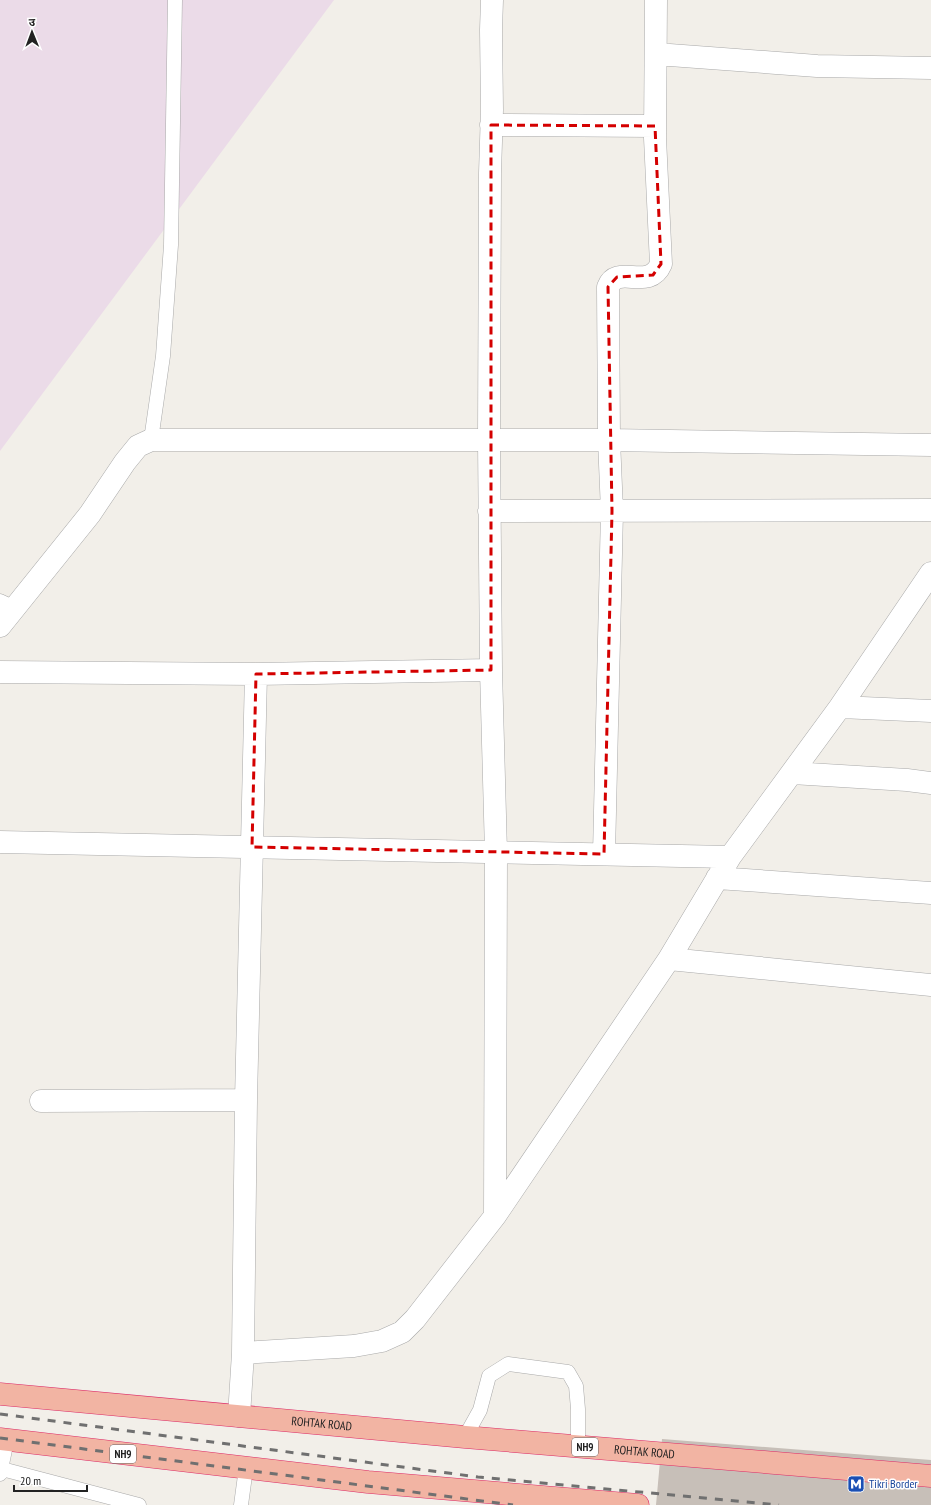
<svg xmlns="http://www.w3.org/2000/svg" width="931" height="1505" font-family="'PT Sans Narrow','Noto Sans Devanagari',sans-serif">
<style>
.industrial{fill:#ebdbe8}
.building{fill:#c7bfb8}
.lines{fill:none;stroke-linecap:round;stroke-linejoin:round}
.service-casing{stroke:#a9a9a9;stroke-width:15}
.minor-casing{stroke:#a9a9a9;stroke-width:23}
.trunk-casing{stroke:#dc2a67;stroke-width:23}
.service{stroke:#fff;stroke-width:14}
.minor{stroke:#fff;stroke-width:22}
.trunk{stroke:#f2b4a3;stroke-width:22}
.rail{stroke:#707070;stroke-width:3;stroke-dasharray:8 8;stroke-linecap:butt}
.marked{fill:none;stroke:#d40000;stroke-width:3;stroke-dasharray:8 5;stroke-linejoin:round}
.labels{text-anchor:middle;stroke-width:3;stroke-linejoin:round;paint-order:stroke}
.shield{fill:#fff;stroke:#646464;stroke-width:1}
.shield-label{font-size:11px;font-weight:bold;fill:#222}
.street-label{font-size:12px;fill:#222;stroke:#fff}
.transit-label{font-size:12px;fill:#164399;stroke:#fff;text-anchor:start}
</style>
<rect width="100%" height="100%" fill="#f2efe9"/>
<path class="industrial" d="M0,0H334L0,451Z"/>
<path class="building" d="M662,1439L931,1460V1505H656Z"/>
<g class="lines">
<g class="service-casing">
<path id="service" d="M151,440L163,356L171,245L175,0
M0,601L15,608
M465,1437L480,1410L489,1376L508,1364L568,1372L576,1386L578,1409V1446
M2,1469L139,1505
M0,1474L7,1440
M241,1505L246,1468"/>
</g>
<g class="minor-casing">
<path id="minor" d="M492,0L491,30L492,110L490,173L489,440L491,670L496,852L495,1216
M656,54L817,66L931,68
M491,125L655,126
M489,511L931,510
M0,626L90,514L125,462L138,446L151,440H609L931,445
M0,672L256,674L491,670
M840,707L931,711
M792,773L907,780L931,783
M0,842L730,857
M604,854L612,511L609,440L608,287C617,263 649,292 661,264L655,138L656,0
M717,878L931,893
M669,959L931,985
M41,1101L246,1100
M243,1353L354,1346L382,1341L402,1332L415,1319L495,1216L669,959L730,857L840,707L931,573
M239,1416L243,1353L246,1100L256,674"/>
</g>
<g class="trunk-casing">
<g id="trunk">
<path id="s1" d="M0,1394L465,1437L931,1476"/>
<path d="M0,1439L368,1482L638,1505"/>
</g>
</g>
<use href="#service" class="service"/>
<use href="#minor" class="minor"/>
<use href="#trunk" class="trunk"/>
<path class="rail" d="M0,1414L478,1477L779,1505
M0,1438L513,1505"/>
</g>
<path class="marked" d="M491,125L655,126L661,264L653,275L617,277L608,287L612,511L604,854L252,847L256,674L491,670Z"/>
<defs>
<g id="metro-square" transform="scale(0.9)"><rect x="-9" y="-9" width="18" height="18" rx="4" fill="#1a4fb4" stroke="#fff"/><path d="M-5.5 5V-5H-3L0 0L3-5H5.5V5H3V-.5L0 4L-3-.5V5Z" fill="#fff"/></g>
</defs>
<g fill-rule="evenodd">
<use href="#metro-square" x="856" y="1484"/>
</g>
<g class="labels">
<g class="shield">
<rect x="572" y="1438" width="26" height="18" rx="3"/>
<rect x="110" y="1445" width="26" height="18" rx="3"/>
</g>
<g class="shield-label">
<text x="585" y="1451">NH9</text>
<text x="123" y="1458">NH9</text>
</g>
<g class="street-label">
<text dy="4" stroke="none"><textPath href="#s1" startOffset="323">ROHTAK ROAD</textPath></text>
<text dy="4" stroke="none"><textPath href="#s1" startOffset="647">ROHTAK ROAD</textPath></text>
</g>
<g class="transit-label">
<text x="869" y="1488">Tikri Border</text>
</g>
</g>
<g transform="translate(32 32) rotate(359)" stroke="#ffffff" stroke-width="3" paint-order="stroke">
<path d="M0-3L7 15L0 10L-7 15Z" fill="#222222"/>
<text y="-6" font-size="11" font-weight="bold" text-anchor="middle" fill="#222222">उ</text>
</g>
<path d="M14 1485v6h73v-6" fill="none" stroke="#222222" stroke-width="2"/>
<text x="20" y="1485" font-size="12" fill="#222222" stroke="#ffffff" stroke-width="3" paint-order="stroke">20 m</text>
</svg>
